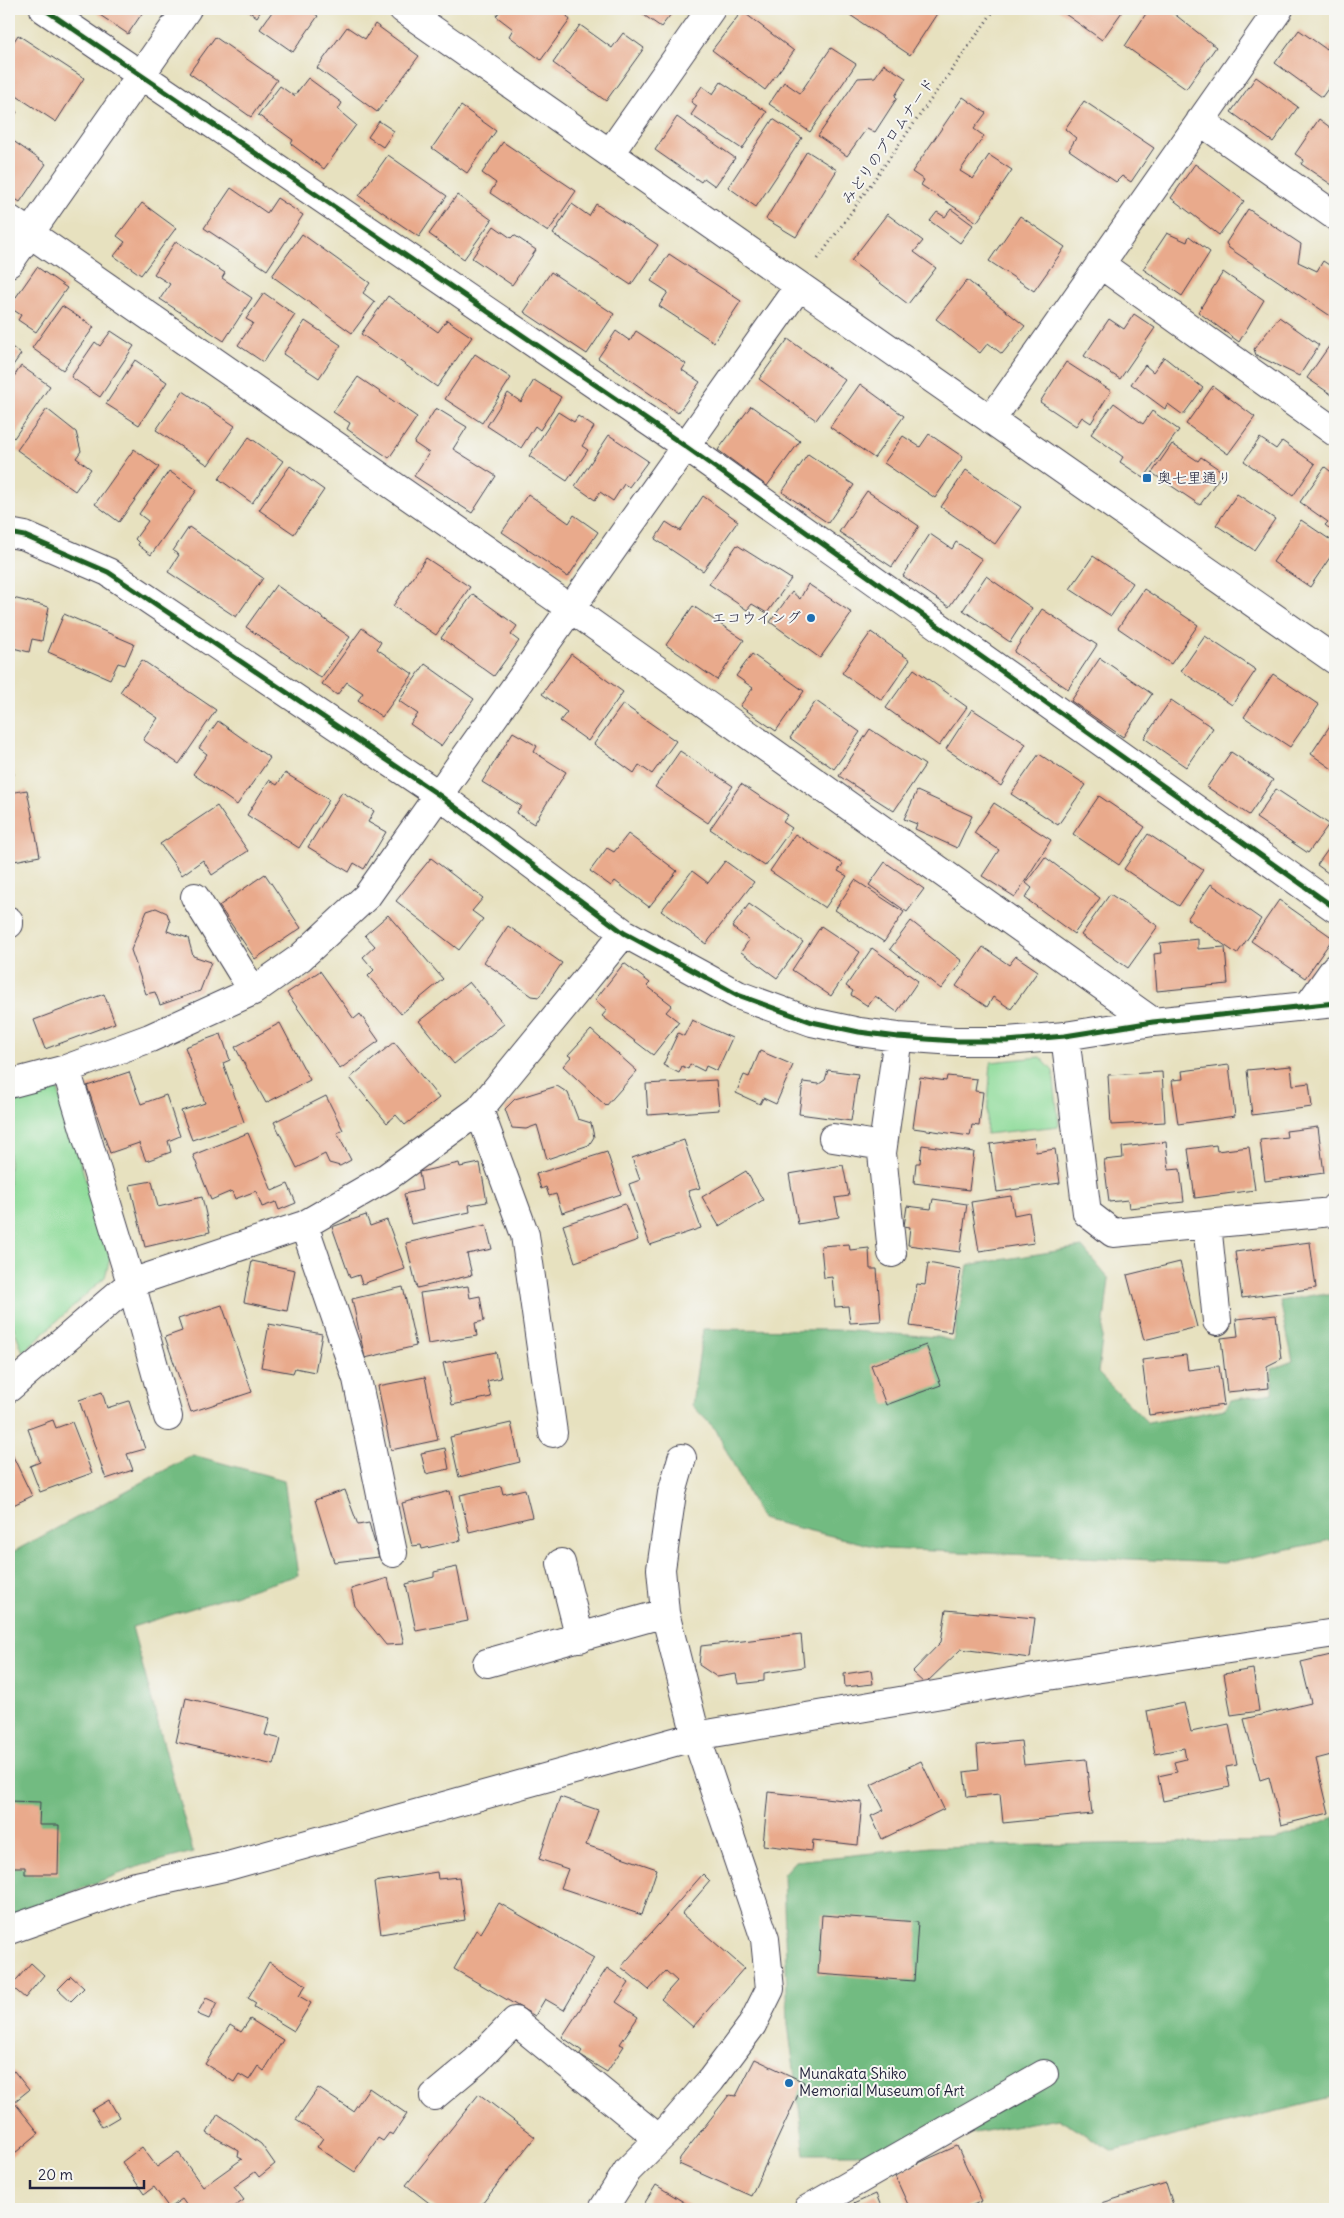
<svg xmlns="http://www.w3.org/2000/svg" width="1344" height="2218" font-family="Delius,'Klee One',sans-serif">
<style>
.green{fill:#8ddb99;stroke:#587e6a}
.forest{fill:#72bb81;stroke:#4a6e5e}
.building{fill:#e9aa8c}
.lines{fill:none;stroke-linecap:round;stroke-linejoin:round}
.minor-casing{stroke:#403f4f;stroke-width:30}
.path{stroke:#403f4f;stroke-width:3;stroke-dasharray:1 4;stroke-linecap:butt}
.minor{stroke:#fff;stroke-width:28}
.cycleway-casing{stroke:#f6f6f2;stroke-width:8}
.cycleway{stroke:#1b5e20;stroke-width:5}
.poi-dot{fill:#1f6fb2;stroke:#f6f6f2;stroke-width:2}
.labels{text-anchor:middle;stroke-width:4;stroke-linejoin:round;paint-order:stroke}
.street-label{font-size:15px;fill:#22223b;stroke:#f6f6f2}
.poi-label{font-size:15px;fill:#22223b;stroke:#f6f6f2;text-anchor:start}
</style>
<rect width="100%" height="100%" fill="#f6f6f2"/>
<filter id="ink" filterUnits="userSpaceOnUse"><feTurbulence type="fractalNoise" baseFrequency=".02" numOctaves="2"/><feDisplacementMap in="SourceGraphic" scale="10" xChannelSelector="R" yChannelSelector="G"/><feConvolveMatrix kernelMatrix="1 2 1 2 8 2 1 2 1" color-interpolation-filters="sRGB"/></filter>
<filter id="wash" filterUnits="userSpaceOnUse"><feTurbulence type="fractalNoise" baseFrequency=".0096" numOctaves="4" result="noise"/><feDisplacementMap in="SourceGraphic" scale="20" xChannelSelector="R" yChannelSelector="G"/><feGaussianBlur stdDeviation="1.12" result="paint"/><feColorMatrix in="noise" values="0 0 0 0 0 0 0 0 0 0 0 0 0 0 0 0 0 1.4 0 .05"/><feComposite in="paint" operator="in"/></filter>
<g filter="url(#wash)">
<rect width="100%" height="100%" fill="#e7e1bf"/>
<path class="green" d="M1040,1057L1053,1071L1059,1126L986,1134L991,1062Z
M47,1084L58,1090L110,1258L105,1277L23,1352L9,1315V1094Z"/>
<path class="forest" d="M1082,1247L1109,1279L1098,1373L1148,1423L1225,1409L1231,1400L1273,1393L1272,1369L1293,1361L1280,1301L1320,1294H1335V1539L1224,1563L886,1549L761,1519L716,1430L692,1405L703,1329L837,1330L937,1337L953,1341L968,1265Z
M193,1455L284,1480L298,1575L132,1627L193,1852L140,1866L9,1916V1554Z
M1335,1817V2097L1113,2151L1058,2118L856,2154H805L788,2024L783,1874L795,1861L931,1847L1274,1841Z"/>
<g id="blocks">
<path class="building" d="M91,9H145L128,34Z
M245,9H262L257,17Z
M274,9H308L318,16L293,52L260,29Z
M502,9H562L570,20L541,60L509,36L513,29L496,16Z
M635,9H675L661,27Z
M849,9H940L910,55L847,13Z
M1058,9H1124L1102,40Z
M1149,9H1168L1216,47L1186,89L1125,46Z
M742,11L794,51L765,90L712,50Z
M375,24L419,56L377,112L317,68L347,27L365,39Z
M580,25L612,48L623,33L644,48L606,101L553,63Z
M1299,30L1326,49L1328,45L1335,50V79L1322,97L1275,63Z
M18,35L84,78L56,122L9,91V49Z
M215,37L277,80L251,117L189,73Z
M831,48L856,64L810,132L769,104L784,82L800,93Z
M884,64L906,78L895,96L897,98L875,132L867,128L847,156L818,136L858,78L875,77Z
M1256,77L1298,107L1273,142L1231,112Z
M308,78L342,103L338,110L356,125L324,169L291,144L293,140L258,115L280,86L294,96Z
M721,82L767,112L742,149L691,115L697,106L691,102L702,86L713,94Z
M963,97L986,113L974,129L984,136L960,171L973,179L989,155L1012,170L977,222L921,185L924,180L912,172Z
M1084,101L1154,148L1131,182L1122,176L1116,182L1069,150L1076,138L1065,129Z
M461,106L496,131L467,173L432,148Z
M9,107L17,112L9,125Z
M677,117L735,158L715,186L704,178L701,182L655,150Z
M773,119L802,138L756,207L728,187Z
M1319,119L1335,131V187L1301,164L1304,160L1295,154Z
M379,121L394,131L383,147L368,137Z
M9,138L46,164L20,202L9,195Z
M503,142L576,191L548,232L490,193L496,183L482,173Z
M807,151L837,170L796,237L766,219Z
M388,155L447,196L419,237L359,196Z
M1195,164L1244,201L1219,235L1171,198Z
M231,188L267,213L277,198L303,215L267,270L204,228Z
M457,195L492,220L464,259L429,234Z
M142,203L176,228L141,275L114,256L125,242L117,236Z
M572,204L589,216L596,204L658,245L631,285L553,234Z
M951,209L973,225L960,243L930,221L937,212L945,217Z
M1248,209L1301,244L1298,262L1317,271L1323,261L1335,269V319L1229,248L1226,243Z
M887,214L923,241L914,252L936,268L908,304L851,261Z
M1020,216L1065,247L1034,291L989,261Z
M494,226L511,238L514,235L536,250L512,285L472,258Z
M1167,233L1187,242L1189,236L1210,252L1182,296L1143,269Z
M302,234L370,283L363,293L375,302L352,333L272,276Z
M176,241L225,273L222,278L252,298L224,341L160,299L170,284L154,274Z
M669,254L741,301L714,342L659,306L668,292L651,281Z
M37,267L67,288L36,332L18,320L21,315L9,307Z
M551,272L614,314L587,354L524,312Z
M1223,272L1264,300L1239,342L1198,312Z
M967,280L1025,326L1002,354L988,343L980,353L936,319Z
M264,293L295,315L263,362L238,345L253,323L246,319Z
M388,296L438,332L447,320L472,337L437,387L361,334Z
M62,306L94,327L63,370L32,348Z
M1134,314L1155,328L1120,379L1084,356L1109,319L1124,329Z
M1279,317L1319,345L1299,376L1256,355L1254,349Z
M305,321L341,345L319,378L283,354Z
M111,331L134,346L100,397L71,377L95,342L100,346Z
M616,331L630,341L636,331L686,364L682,370L700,382L678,413L598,358Z
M788,339L845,380L816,420L759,379Z
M1332,342L1335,344V397L1307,378Z
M9,345L21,354L9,371Z
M475,354L511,378L482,423L445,399Z
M1164,357L1203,388L1183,415L1168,404L1165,409L1131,384L1145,365L1153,372Z
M135,360L167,382L139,425L106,404Z
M1066,362L1111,391L1091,423L1082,417L1076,426L1040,402Z
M21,366L50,386L14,438L9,434V384Z
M358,377L417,417L389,458L347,429L350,423L333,412Z
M534,380L561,397L540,430L535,426L521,448L487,426L508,393L521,402Z
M860,384L904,416L874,458L830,427Z
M1213,386L1255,417L1228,454L1186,424Z
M183,391L235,426L208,465L156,430Z
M1114,403L1143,424L1152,411L1179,430L1144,478L1120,462L1123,457L1091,434Z
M751,406L800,441L767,486L718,450Z
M436,408L467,427L453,449L496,476L472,513L414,476L429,453L414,443Z
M47,409L76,432L81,451L76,458L91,469L75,491L17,450Z
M558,412L574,422L578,416L594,427L582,446L588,450L567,481L529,456Z
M929,434L963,457L935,498L884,463L903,436L920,447Z
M609,435L648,461L629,487L624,484L613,501L600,492L595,500L575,486Z
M249,437L283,461L252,503L219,479Z
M1260,438L1276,449L1282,441L1315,464L1293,496L1244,461Z
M1172,444L1198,461L1201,457L1223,472L1200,505L1152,473Z
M134,449L159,467L119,522L95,504Z
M808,454L854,485L828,523L782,492Z
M290,466L324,490L294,534L259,510Z
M1325,467L1335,475V533L1325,525L1328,522L1300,502Z
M966,470L1021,507L995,544L941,507Z
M169,471L197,490L151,555L138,545L139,543L135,539L148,521L139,514Z
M867,491L919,526L892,567L839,532Z
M528,494L569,523L574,515L598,532L568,577L502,532Z
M1237,494L1275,519L1254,550L1216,525Z
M703,496L738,521L703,571L655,539L666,522L680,531Z
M1301,520L1335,543V550L1310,587L1273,562Z
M189,527L263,578L236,617L168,572L179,555L173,551Z
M930,534L952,549L956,542L982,559L949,607L903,576Z
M737,545L791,579L767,613L752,604L747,610L709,584Z
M1093,556L1133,583L1111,616L1070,589Z
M426,558L470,587L436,635L393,606Z
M986,576L1032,608L1010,642L963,610Z
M808,584L852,613L820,658L770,622L792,592L800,599Z
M276,585L350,637L321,678L246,627Z
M1144,589L1198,625L1171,664L1118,628Z
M473,594L517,626L511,635L519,641L494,676L441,638Z
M9,597L49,607L42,641L32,639L29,652L9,647Z
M693,606L744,640L717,680L666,645Z
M1042,609L1097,645L1068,689L1014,652Z
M64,614L134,644L125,665L118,663L110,679L48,652Z
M362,628L381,642L377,649L413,674L382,717L358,700L363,693L347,682L337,695L322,684Z
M871,632L910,660L882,700L842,673Z
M1205,636L1256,670L1232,705L1181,671Z
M571,654L623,692L588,741L560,721L567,712L542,694Z
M752,654L804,691L776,731L740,706L753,688L736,676Z
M1100,658L1152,694L1123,737L1071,701Z
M142,660L216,710L179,764L143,740L158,718L120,692Z
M425,664L474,699L441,746L410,724L418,714L399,701Z
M914,669L967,707L939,746L886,708Z
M1273,674L1319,705L1290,747L1244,717Z
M1171,700L1213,728L1186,767L1144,738Z
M816,701L860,732L834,769L790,738Z
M623,704L676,741L652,774L639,765L634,773L594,744Z
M972,709L1026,744L1001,786L946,749Z
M1335,718V771L1311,754Z
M218,721L270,758L237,805L193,774L207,754L199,748Z
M870,729L925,765L894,811L839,776Z
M513,732L537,746L534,752L566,772L534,824L516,813L521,806L482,782Z
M9,748L14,775L9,776Z
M680,751L733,786L708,823L655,787Z
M1231,752L1273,780L1249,815L1207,787Z
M1039,754L1086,785L1058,825L1011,794Z
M285,773L329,800L299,848L247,815L269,780L277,785Z
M741,784L788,815L783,822L792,828L765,866L710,829Z
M1276,789L1329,824L1308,853L1256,818Z
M27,790L40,856L9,862V793Z
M917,791L972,816L957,848L915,829L917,824L904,819Z
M342,792L374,811L368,822L386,832L364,869L354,863L349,872L308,847Z
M1099,796L1145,827L1119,865L1073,834Z
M994,803L1051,840L1015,897L982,876L999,850L974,833Z
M217,806L248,851L212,875L203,860L182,875L160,844Z
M628,834L677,871L649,907L615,881L611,886L590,871L607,848L614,852Z
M795,834L843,864L838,871L847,876L825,908L770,871Z
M1148,834L1203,870L1179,906L1124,869Z
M1335,840V878L1317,865Z
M1045,857L1100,898L1074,934L1025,898L1032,888L1026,883Z
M431,858L483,898L472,911L483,919L459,950L396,901Z
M725,861L754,882L706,944L661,911L692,871L708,883Z
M885,862L924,889L907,912L869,885Z
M265,874L301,928L255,959L219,906Z
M855,880L904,912L884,942L835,910Z
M1211,884L1261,919L1237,954L1187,919Z
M1110,894L1158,926L1128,968L1081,935Z
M1279,900L1333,938L1305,978L1251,941Z
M749,904L803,942L777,978L741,952L749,940L732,927Z
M156,908L167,913L170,922L167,931L188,938L193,956L211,962L200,991L160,1005L155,992L146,994L131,950L147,911Z
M388,915L443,979L401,1014L368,976L374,970L363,957L375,946L365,935Z
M911,921L962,961L941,989L890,949Z
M508,926L562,963L539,997L532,996L484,962Z
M821,926L860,952L831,996L792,970Z
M1198,939V949L1225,947L1228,984L1157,991L1154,954L1161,953L1160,943Z
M983,947L1009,965L1016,956L1038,971L1011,1009L993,997L987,1007L956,986Z
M872,948L918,981L897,1012L875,996L868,1006L851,995L853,991L846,986Z
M624,963L650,983L647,986L672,1005L666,1012L679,1022L653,1055L602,1016L607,1010L595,1000Z
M320,971L354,1019L360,1014L379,1041L340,1069L287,993Z
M469,982L504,1024L454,1064L419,1021Z
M104,994L115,1023L45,1049L34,1020Z
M692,1020L732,1038L717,1071L706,1066L704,1071L690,1064L688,1069L682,1066L679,1073L663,1065L678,1033L684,1036Z
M280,1023L310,1080L266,1103L235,1047Z
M591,1030L637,1071L606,1106L563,1066L571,1057L568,1055Z
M221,1034L230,1060L223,1063L244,1122L192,1140L181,1111L205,1103L185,1047Z
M394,1042L439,1098L405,1125L396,1115L387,1123L350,1078Z
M760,1051L793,1065L776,1104L763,1098L760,1104L736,1093L744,1075L749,1077Z
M1229,1065L1235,1116L1178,1124L1172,1080L1183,1079L1182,1071Z
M1291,1066L1293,1085L1309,1083L1312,1107L1252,1115L1247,1070Z
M828,1070L858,1074L851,1121L799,1114L803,1082L819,1084L825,1080Z
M129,1072L141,1104L166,1095L180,1136L168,1141L171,1152L146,1161L139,1143L110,1153L87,1086Z
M1162,1072L1165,1122L1111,1125L1108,1075Z
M947,1076L977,1079L975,1091L983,1092L979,1126L972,1125L970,1136L913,1128L920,1077L946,1081Z
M716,1080L719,1110L648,1115L646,1084Z
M557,1086L568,1093L578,1119L591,1123L594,1137L589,1145L547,1159L537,1125L526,1129L512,1128L505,1109L515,1099Z
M326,1096L343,1130L337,1133L351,1160L340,1166L329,1163L325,1154L297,1168L274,1122Z
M1318,1127L1324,1173L1265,1181L1260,1140L1287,1137L1286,1131Z
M248,1133L272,1191L288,1184L296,1203L279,1210L276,1202L262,1207L256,1191L235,1199L232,1191L211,1200L193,1155Z
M1034,1138L1036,1152L1055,1149L1060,1183L997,1192L990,1144Z
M684,1140L700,1188L688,1191L701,1228L650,1245L629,1184L640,1180L632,1158Z
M1166,1142L1169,1170L1180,1169L1184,1202L1129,1208L1128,1200L1109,1202L1104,1160L1123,1158L1122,1147Z
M922,1145L974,1152L969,1190L914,1183L916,1163H920Z
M1216,1145L1217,1151L1249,1147L1255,1190L1195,1198L1188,1149Z
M607,1152L621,1194L562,1213L556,1194L549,1196L546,1187L541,1189L536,1174Z
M459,1163L460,1167L480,1163L487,1202L469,1205L470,1212L411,1224L404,1194L422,1190L419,1172Z
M843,1165L849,1196L835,1198L839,1217L798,1224L789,1174Z
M746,1171L763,1200L719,1226L702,1197Z
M152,1181L158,1207L202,1197L210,1232L145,1247L130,1185Z
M1011,1196L1014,1215L1029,1212L1034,1243L979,1251L971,1202Z
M933,1199L967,1204L960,1252L908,1245L910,1227L904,1226L907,1206L931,1209Z
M625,1204L638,1240L575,1262L563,1225Z
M366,1215L370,1226L387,1220L405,1269L362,1284L359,1275L350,1278L332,1227Z
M486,1225L492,1249L467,1254L472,1275L417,1288L406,1243Z
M1310,1242L1316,1288L1242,1298L1235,1252Z
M849,1244L850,1250L869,1248L870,1269H877L881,1321L850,1323L848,1306L835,1307L832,1277L824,1278L821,1246Z
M252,1261L295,1270L287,1311L244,1302Z
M1180,1262L1197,1327L1144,1340L1127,1275Z
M928,1263L961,1269L951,1332L910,1326L917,1284L925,1285Z
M468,1286L470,1298L480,1296L484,1321L475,1323L477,1336L428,1344L420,1293Z
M403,1287L416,1346L365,1358L352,1299Z
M222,1305L252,1392L191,1412L165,1337L182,1331L178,1319Z
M1276,1315L1281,1359L1267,1366L1269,1388L1227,1392L1221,1338L1238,1336L1236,1319Z
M269,1324L322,1334L315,1372L295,1368L293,1373L261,1367Z
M926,1345L941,1385L886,1405L871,1365Z
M496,1352L501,1378L487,1381L491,1397L452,1405L443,1363Z
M1186,1355L1188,1370L1219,1366L1224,1405L1149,1415L1142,1360Z
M425,1377L438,1440L391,1450L378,1386Z
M102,1392L107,1408L129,1401L145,1449L127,1454L133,1470L106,1479L79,1400Z
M53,1420L56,1428L72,1422L92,1473L40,1492L30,1466L40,1462L28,1429Z
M511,1423L520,1462L459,1477L450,1437Z
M9,1448L32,1496L9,1507Z
M445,1448L449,1469L426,1474L421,1453Z
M501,1486L503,1494L525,1489L532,1517L469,1532L460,1495Z
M345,1490L358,1525L369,1523L379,1557L334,1562L315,1500Z
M450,1491L461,1540L422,1549L421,1545L412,1546L402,1503Z
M457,1567L468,1621L416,1631L406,1584L434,1577V1572Z
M388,1578L404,1644L386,1645L355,1606L351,1589Z
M946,1610L1035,1618L1030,1658L961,1649L925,1684L912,1672L941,1642Z
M801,1634L804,1667L764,1673V1681L738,1684L736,1674L717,1677L699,1665L701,1646Z
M1335,1654V1754L1316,1759L1329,1813L1281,1825L1269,1777L1260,1780L1244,1719L1311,1703L1301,1662Z
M1253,1669L1259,1711L1231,1715L1224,1674Z
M871,1670L873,1684L845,1687L844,1674Z
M186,1698L270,1718L265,1735L281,1739L274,1765L176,1742Z
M1184,1703L1191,1732L1229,1724L1237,1765L1226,1767L1230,1787L1163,1801L1158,1776L1177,1772L1174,1762L1186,1759L1184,1748L1155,1754L1147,1711Z
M1021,1741L1024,1765L1086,1759L1092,1814L1003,1823L1000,1794L967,1797L964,1772L979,1770L977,1745Z
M921,1761L944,1809L882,1839L871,1816L884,1810L871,1785Z
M768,1792L862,1802L858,1845L813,1840L812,1851L763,1845Z
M560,1797L598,1810L586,1845L657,1869L642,1915L561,1888L568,1869L539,1859Z
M9,1801L40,1802L39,1825H59L58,1874H25V1867H9Z
M437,1872L438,1879L459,1877L465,1920L381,1934L374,1882Z
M703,1874L710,1881L682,1914L744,1968L693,2027L661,1999L677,1981L666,1971L649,1990L621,1967Z
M499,1903L594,1958L564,2010L545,1999L535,2016L454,1969L476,1930L481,1933Z
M822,1915L918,1922L914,1981L818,1974Z
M269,1962L306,1985L299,1996L311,2003L294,2031L254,2007L256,2003L248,1998Z
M31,1963L44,1975L25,1998L11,1986Z
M607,1968L629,1983L616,2002L638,2017L620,2044L624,2046L607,2072L579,2055L582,2051L562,2037Z
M71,1976L84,1988L71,2001L58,1989Z
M206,1998L217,2003L209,2019L197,2014Z
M250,2019L283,2040L264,2071L258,2066L249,2080L239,2074L234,2082L205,2064L230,2025L241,2032Z
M755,2059L804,2082L751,2196L679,2164L680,2158L729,2095L736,2096Z
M14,2071L29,2090L14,2102L39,2133L9,2158V2072L10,2074Z
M318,2088L353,2111L369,2088L407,2114L393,2135L389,2133L383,2141L378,2138L355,2172L317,2147L323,2138L296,2120Z
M479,2094L535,2137L478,2209H437L406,2185Z
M109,2100L119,2117L102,2127L92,2110Z
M218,2114L261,2144L275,2164L259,2177L255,2172L234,2187L244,2200L231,2209H189L182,2199L169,2208L154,2187L144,2194L122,2162L142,2147L157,2167L178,2152L203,2187L242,2159L238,2157L239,2151L207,2133Z
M957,2146L982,2201L964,2209H910L894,2174Z
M1166,2183L1174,2208L1104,2209L1102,2203Z
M656,2185L695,2209H641Z
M876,2194L882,2209H842Z"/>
</g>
</g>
<g filter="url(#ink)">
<use href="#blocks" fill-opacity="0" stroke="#403f4f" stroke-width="1"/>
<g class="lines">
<g class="minor-casing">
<path id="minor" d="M44,9L685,446L1335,908
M403,9L1335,660
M1200,121L1335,216
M610,153L711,9
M9,219L570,608L1153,1022
M9,263L187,9
M1100,264L1335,432
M991,420L1279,9
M9,533L25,536L108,572L439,795L624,933L738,995L812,1022L859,1032L898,1037L955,1041H1007L1065,1036L1153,1022L1335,1003
M195,897L253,991
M9,921V924
M1308,1006L1335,968
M1065,1036L1087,1213L1113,1233L1332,1212L1335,1207
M66,1069L131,1283L168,1417
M9,1084L66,1069L150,1038L253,991L300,958L367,896L799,286
M479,1110L525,1235L553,1433
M833,1138L883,1146
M1207,1224L1217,1321
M304,1225L357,1379L393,1553
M892,1253L882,1153L898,1037
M9,1388L131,1283L304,1225L387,1177L479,1110L624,933
M561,1563L580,1638
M487,1663L665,1613
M9,1930L132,1887L228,1866L696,1736L1034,1678L1335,1633
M434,2096L476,2061L515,2021L659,2139
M603,2209L628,2170L666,2132L711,2080L752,2025L770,1989L765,1939L696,1736L665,1613L661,1569L672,1493L682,1458
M808,2209L1044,2074"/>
</g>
<path class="path" d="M818,259L995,9"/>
<use href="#minor" class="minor"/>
<g class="cycleway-casing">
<path id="cycleway" d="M44,9L685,446L1335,908
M9,533L25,536L108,572L439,795L624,933L738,995L812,1022L859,1032L898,1037L955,1041H1007L1065,1036L1153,1022L1335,1003"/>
</g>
<use href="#cycleway" class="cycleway"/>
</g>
</g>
<g class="poi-dot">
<rect x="1142" y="473" width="10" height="10" rx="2.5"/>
<circle cx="811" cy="618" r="5"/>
<circle cx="789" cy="2083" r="5"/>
</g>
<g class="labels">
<g class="street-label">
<text transform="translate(888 141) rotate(-55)" y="5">みどりのプロムナード</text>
</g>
<g class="poi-label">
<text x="1157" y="483">奥七里通り</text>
<text x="801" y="623" text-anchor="end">エコウイング</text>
<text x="799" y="2079">Munakata Shiko<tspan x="799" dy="17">Memorial Museum of Art</tspan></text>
</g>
</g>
<rect width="1344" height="2218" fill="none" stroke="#f6f6f2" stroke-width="30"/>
<path d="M30 2180v8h114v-8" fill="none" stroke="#22223b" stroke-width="2.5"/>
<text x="38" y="2180" font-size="15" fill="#22223b" stroke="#f6f6f2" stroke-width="4" paint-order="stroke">20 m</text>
</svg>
